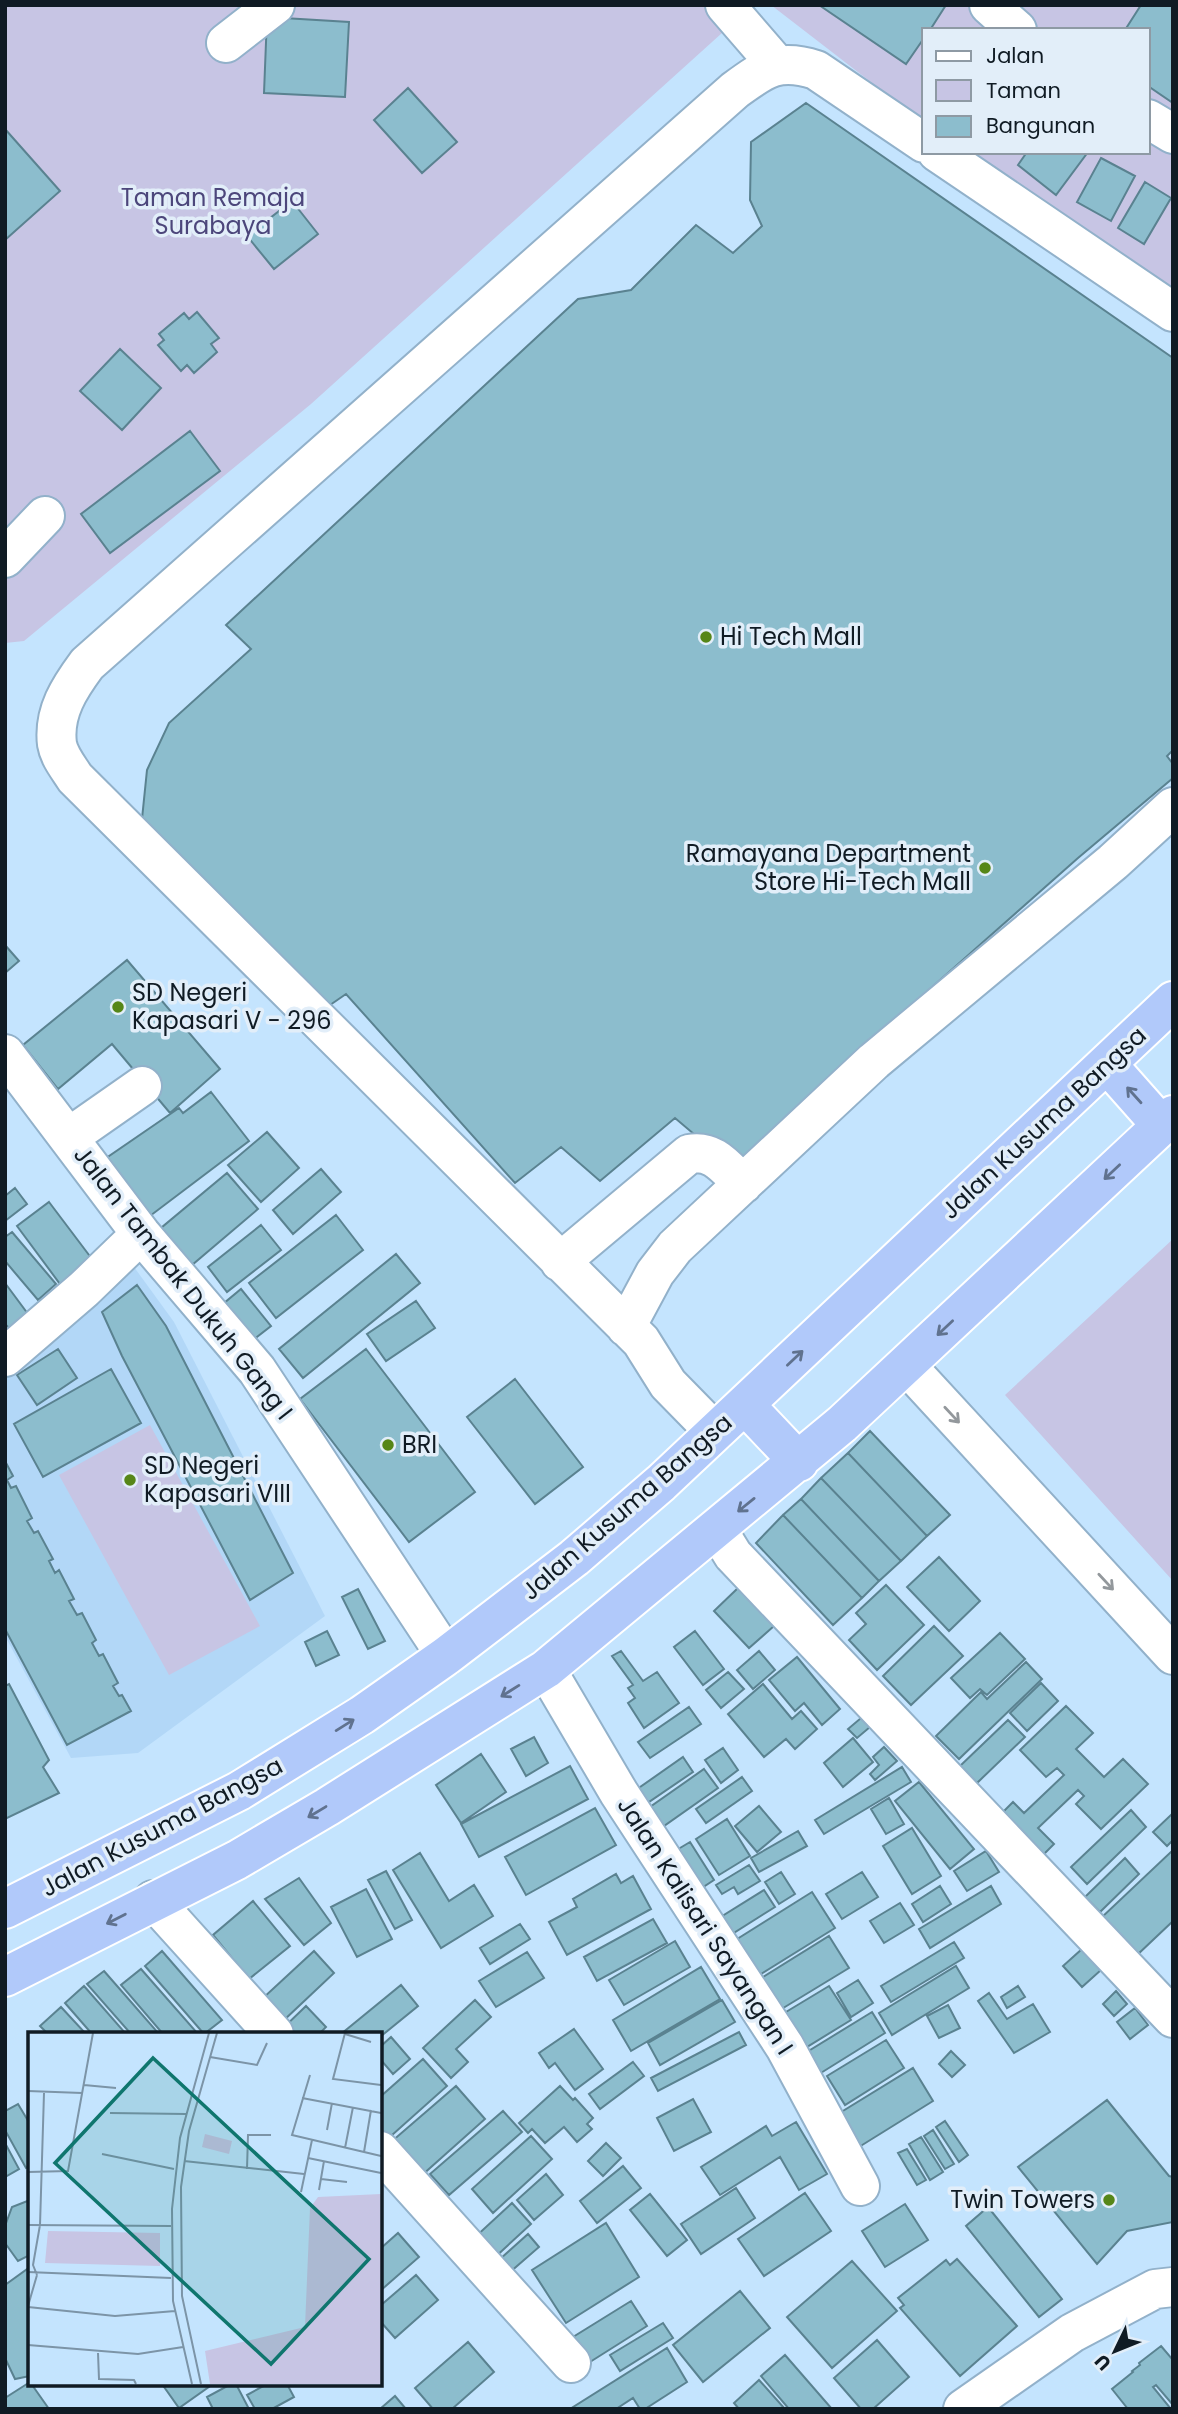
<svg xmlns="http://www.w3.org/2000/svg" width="1178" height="2414" font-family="Poppins,sans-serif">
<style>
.built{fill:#b2d7f7}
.green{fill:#c7c5e4}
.building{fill:#8cbdcd;stroke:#5a8290;stroke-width:2}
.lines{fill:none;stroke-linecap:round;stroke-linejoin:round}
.minor-casing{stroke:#92b1ca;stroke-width:42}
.highway-casing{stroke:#fff;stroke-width:42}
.minor{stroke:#fff;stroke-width:38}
.highway{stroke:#b1c9fa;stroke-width:38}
.oneway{stroke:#60728f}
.oneway2{stroke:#93989c}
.poi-dot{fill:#568618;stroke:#e2eef9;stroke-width:2.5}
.labels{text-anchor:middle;stroke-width:7;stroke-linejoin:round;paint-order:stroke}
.park-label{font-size:24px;fill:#4c467b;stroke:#e2eef9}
.poi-label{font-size:24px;fill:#101b24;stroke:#e2eef9;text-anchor:start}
.street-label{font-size:24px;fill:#101b24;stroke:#e2eef9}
.inset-road{fill:none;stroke:#7c94a7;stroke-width:2}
.view{fill:#0f766e;fill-opacity:0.15;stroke:#0f766e;stroke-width:3.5}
.inset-edge{fill:none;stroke:#101b24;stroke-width:3.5}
</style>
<rect width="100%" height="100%" fill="#c4e4fe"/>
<path class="built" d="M126,1256L174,1322L325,1616L138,1753L71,1758L5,1636V1344Z"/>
<path class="green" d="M5,5H753L311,404L24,641L5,643Z
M771,5H1173V293L962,152H1148V30H924V123Z
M1173,1239V1581L1005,1395Z
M150,1425L260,1626L169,1675L59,1475Z"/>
<path class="building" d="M819,5H946L930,30H924V38L906,64Z
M1141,5H1173V103L1148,86V30H1125Z
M267,17L349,22L345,97L264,93Z
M408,88L457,142L422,173L374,120Z
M806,103L1173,358V750L1167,756L1173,764V778L1078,858L851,1059L734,1168L675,1118L600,1181L561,1147L515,1183L346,994L317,1014L142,819L147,770L169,723L251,649L226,625L578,299L631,290L696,225L733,253L762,226L750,200L751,142Z
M5,129L60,191L5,240Z
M1027,152H1088L1056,195L1018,165Z
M1101,158L1135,176L1111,221L1077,202Z
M1145,182L1171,198L1144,244L1118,228Z
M292,201L318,234L274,269L247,236Z
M197,312L219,338L211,344L217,352L194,373L187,365L181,371L158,345L164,340L159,334L184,313L189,319Z
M120,349L161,388L122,430L80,391Z
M190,431L220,471L110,553L81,514Z
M5,945L19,961L5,973Z
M127,960L220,1069L170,1113L112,1044L58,1089L23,1045Z
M211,1092L249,1141L146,1219L99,1163L179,1108L183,1113Z
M267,1132L299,1168L261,1202L228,1165Z
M321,1169L341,1192L293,1234L273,1210Z
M227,1173L258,1209L192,1265L161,1228Z
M15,1188L27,1204L5,1221V1196Z
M49,1202L92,1259L60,1284L17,1226Z
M336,1215L363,1250L276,1318L249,1283Z
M261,1225L281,1250L227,1292L208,1267Z
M12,1232L56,1284L38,1300L5,1261V1237Z
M396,1254L420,1283L303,1378L279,1349Z
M5,1283L28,1314L9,1328L5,1324Z
M137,1285L166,1326L293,1573L250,1600L122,1356L102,1312Z
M241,1289L271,1326L253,1340L223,1304Z
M416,1301L435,1328L386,1361L367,1334Z
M58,1349L77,1378L37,1405L17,1375Z
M366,1349L475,1492L409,1542L300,1399Z
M111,1369L141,1423L43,1477L14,1424Z
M515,1379L583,1467L535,1504L467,1417Z
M870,1431L950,1515L927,1536L848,1453Z
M848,1453L927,1536L901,1561L821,1478Z
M5,1461L13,1476L7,1480L11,1488L16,1486L32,1518L27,1521L34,1533L38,1531L53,1559L49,1561L55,1573L59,1570L74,1599L69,1601L77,1615L82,1613L96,1640L92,1643L99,1656L103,1654L118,1683L113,1686L119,1696L122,1695L131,1711L67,1745L5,1629Z
M821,1478L901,1561L879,1581L801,1499Z
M801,1499L879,1581L862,1598L783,1515Z
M783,1515L862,1598L833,1625L756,1543Z
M939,1557L980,1601L949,1631L907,1587Z
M886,1585L924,1625L877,1670L849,1640L866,1624L856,1613Z
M738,1588L774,1626L749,1648L714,1611Z
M358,1589L385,1641L368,1649L342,1597Z
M934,1626L963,1656L911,1705L883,1676Z
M327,1631L339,1655L316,1666L305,1642Z
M695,1631L724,1669L703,1685L674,1647Z
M1000,1633L1025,1659L987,1695L980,1689L970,1698L951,1678Z
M621,1651L643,1681L657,1672L679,1703L644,1728L628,1703L635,1698L628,1688L633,1685L612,1656Z
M759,1651L775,1670L753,1689L737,1670Z
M797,1657L840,1709L822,1725L804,1703L795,1711L769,1680Z
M1026,1662L1042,1679L959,1759L936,1736L981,1692L987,1699Z
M728,1672L744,1689L721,1708L706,1690Z
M1041,1683L1058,1701L1027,1731L1010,1713Z
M9,1684L49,1760L43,1767L59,1793L5,1819V1686Z
M763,1684L792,1719L801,1711L817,1729L795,1749L786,1739L764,1757L728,1714Z
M1066,1706L1093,1733L1076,1749L1104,1777L1123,1759L1148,1784L1101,1829L1076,1804L1084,1796L1078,1790L1038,1828L1054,1844L1043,1855L1003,1812L1013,1802L1024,1813L1064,1775L1057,1768L1046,1777L1020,1750Z
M689,1707L701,1724L650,1758L638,1742Z
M861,1718L870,1727L857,1738L848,1729Z
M1008,1720L1025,1737L977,1783L960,1766Z
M534,1737L548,1763L526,1776L511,1749Z
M853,1738L873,1762L843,1787L824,1763Z
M884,1747L897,1761L875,1780L870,1774L879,1765L873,1757Z
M723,1748L738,1770L721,1783L705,1760Z
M481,1754L506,1792L461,1823L436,1785Z
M683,1757L693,1772L643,1806L633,1792Z
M570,1766L588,1799L479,1857L461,1824Z
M902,1767L911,1782L824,1834L815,1820Z
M704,1769L718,1788L654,1833L640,1814Z
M742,1777L752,1791L706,1823L696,1809Z
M919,1782L974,1849L950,1869L895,1801Z
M889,1798L904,1824L886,1834L871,1809Z
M759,1806L781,1832L757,1852L735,1826Z
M595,1808L616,1845L526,1895L505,1857Z
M1131,1810L1146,1827L1087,1884L1071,1867Z
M1173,1813V1840L1167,1846L1153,1832Z
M727,1819L750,1856L719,1875L696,1839Z
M912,1828L941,1876L912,1894L883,1846Z
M798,1831L807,1846L759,1872L751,1858Z
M690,1842L714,1880L694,1893L670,1854Z
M1173,1850V1921L1136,1956L1101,1918Z
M986,1851L999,1872L967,1891L954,1871Z
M420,1853L449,1901L474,1885L493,1916L441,1948L393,1870Z
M1125,1858L1139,1874L1100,1912L1085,1897Z
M749,1865L760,1881L738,1894L734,1887L722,1894L716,1885Z
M386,1871L412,1920L395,1929L368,1880Z
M781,1872L795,1894L779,1904L765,1882Z
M862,1872L878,1897L842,1919L826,1894Z
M616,1874L621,1883L633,1876L651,1909L567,1955L549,1922L577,1907L573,1899Z
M299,1878L331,1923L304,1945L265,1899Z
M940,1886L951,1904L923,1922L912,1904Z
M991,1886L1001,1904L930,1948L919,1929Z
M366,1889L392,1939L357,1957L331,1907Z
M764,1890L775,1907L721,1941L711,1923Z
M812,1892L835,1928L748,1982L726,1946Z
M253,1901L290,1946L249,1979L213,1935Z
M900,1903L914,1925L884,1943L870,1921Z
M653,1919L667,1943L597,1981L584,1957Z
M520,1924L530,1939L490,1964L480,1948Z
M829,1936L849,1968L775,2013L755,1982Z
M675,1941L690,1967L624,2005L609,1980Z
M954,1942L964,1958L891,2002L881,1986Z
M1082,1949L1101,1970L1082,1987L1063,1966Z
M162,1951L222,2020L204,2034L145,1966Z
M314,1951L334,1973L283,2021L262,1999Z
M527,1952L544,1978L496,2007L479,1981Z
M956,1966L969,1988L892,2035L879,2013Z
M701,1967L720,1999L631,2051L613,2020Z
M141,1969L198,2034H163L121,1985Z
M104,1971L159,2034H131L87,1984Z
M858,1980L873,2003L851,2017L837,1993Z
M401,1985L418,2006L380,2037V2034H341Z
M84,1986L126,2034H92L65,2003Z
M829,1986L851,2020L802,2050L781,2015Z
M1018,1986L1025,1997L1007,2008L1001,1997Z
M1116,1991L1127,2004L1114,2016L1103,2004Z
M989,1993L1007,2019L1033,2004L1050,2032L1014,2053L978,2001Z
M475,2000L491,2017L456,2049L468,2062L451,2078L423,2048Z
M722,2000L735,2022L660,2065L648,2043Z
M948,2005L960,2028L939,2038L927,2016Z
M306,2006L326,2027L319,2034H282L279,2032Z
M61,2007L86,2034H48L40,2026Z
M1135,2008L1148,2025L1130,2039L1117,2022Z
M872,2012L885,2033L816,2076L802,2055Z
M574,2029L603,2069L575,2090L555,2063L549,2068L539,2053Z
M739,2032L746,2045L658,2091L651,2078Z
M391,2037L410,2059L393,2074L380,2059V2047Z
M886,2040L904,2068L845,2105L827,2076Z
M951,2051L965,2065L952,2077L939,2064Z
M423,2059L447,2086L382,2144L380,2141V2097Z
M633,2062L644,2076L600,2109L589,2094Z
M913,2068L933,2101L859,2147L838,2114Z
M456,2086L485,2119L421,2176L391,2142Z
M560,2086L573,2100L575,2098L593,2118L587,2124L592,2129L577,2142L564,2127L545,2143L532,2129L528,2133L519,2123Z
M693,2099L711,2132L674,2151L657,2118Z
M1107,2100L1169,2176L1173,2177V2222L1127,2231L1097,2264L1018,2167Z
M18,2104L30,2124V2166L26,2168L5,2130V2111Z
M503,2111L522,2132L449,2195L430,2174Z
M945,2121L968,2155L959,2162L936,2127Z
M796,2122L827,2174L799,2190L780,2157L720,2195L701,2167L766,2126L772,2136Z
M933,2130L954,2164L945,2169L924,2136Z
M531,2136L552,2159L493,2213L472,2189Z
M921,2137L943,2172L930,2180L909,2144Z
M5,2143L19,2169L5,2177Z
M606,2143L621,2158L603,2176L588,2161Z
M907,2149L926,2180L917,2185L898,2153Z
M623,2166L641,2188L597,2223L580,2201Z
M546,2174L563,2195L534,2220L517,2200Z
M736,2188L755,2218L701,2254L681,2224Z
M805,2193L831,2231L764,2276L738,2239Z
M650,2194L687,2240L667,2256L630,2210Z
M30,2200V2255L18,2261L5,2243V2226L12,2207Z
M512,2203L531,2224L492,2260L473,2239Z
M905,2204L928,2240L885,2267L862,2231Z
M988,2207L1062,2299L1039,2317L966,2226Z
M606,2223L639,2277L566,2323L532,2270Z
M398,2233L419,2257L380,2291V2249Z
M528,2234L539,2247L502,2279L491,2267Z
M957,2259L1017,2326L960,2376L900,2308L904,2305L898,2298L946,2260L950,2265Z
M852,2261L897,2311L832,2368L787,2317Z
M30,2267V2376L15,2379L5,2358V2285Z
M416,2275L438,2300L395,2338L380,2321V2306Z
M740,2291L770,2328L703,2382L673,2345Z
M631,2301L647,2326L590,2362L573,2337Z
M663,2323L673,2338L620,2371L610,2355Z
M877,2340L909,2377L873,2409H861L834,2378Z
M468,2342L494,2372L452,2409H433L415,2388Z
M1161,2346L1173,2360V2405L1156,2385L1153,2387L1171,2409H1128L1112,2389L1133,2372L1132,2371L1140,2365L1139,2363Z
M667,2348L687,2382L645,2409H640L633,2398L616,2409H570Z
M785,2355L832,2409H789L761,2376Z
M759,2380L785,2409H739L734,2403Z
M30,2382L49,2409H5V2398Z
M162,2384H213L179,2408Z
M231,2384H236L249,2409H213L207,2397Z
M267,2384H287L294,2397L272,2409H255L247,2395Z
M395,2396L406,2409H380Z"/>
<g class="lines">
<g class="minor-casing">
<path id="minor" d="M725,5L776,64
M989,5L1017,30
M226,43L275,5
M1148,119L1173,134
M937,152L1173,312
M5,558L45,516
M5,1054L141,1234L257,1370L446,1656
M69,1137L142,1086
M560,1262L689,1154C714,1149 726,1168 743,1184
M626,1327L655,1273L675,1247L874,1061L1113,862L1173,807
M5,1357L84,1289L141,1234
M906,1365L1173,1655
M715,1432L668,1384L641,1341L75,778C68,767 59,756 57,744C53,712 70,687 87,664L735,90C765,68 779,58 816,70L924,143
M717,1529L733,1555L1173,2018
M546,1669L619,1793L785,2047L860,2186
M153,1900L274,2034
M380,2151L571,2363
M963,2409L1072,2333L1155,2289L1173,2287"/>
</g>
<g class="highway-casing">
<path id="highway" d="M1107,1064L1161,1125
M745,1405L799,1462
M5,1909L239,1791L362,1715L446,1656L574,1558L661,1483L1173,1001
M5,1977L237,1860L327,1807L546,1669L842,1424L1173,1115"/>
</g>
<use href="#minor" class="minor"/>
<use href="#highway" class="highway"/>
</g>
<defs><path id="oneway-shaft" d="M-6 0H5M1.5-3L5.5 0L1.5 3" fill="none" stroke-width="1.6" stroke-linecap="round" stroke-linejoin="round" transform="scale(1.75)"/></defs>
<g class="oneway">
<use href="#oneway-shaft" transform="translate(1134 1095) rotate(-132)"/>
<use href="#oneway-shaft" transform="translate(1112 1172) rotate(137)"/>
<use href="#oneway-shaft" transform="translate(945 1328) rotate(137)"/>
<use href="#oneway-shaft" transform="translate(795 1358) rotate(-43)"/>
<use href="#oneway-shaft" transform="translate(746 1505) rotate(141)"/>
<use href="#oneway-shaft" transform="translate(510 1691) rotate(148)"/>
<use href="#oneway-shaft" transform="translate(345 1725) rotate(-32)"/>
<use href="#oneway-shaft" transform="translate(317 1812) rotate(149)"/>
<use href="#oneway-shaft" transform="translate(116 1919) rotate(153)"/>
</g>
<g class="oneway2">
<use href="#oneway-shaft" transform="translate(952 1415) rotate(47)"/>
<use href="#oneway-shaft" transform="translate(1106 1582) rotate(47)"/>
</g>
<g class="poi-dot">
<circle cx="706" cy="637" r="7"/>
<circle cx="985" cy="868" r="7"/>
<circle cx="118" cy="1007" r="7"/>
<circle cx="388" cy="1445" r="7"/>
<circle cx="130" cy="1480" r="7"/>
<circle cx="1109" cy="2200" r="7"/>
</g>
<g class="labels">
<g class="park-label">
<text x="213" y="206">Taman Remaja<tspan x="213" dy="28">Surabaya</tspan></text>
</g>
<g class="poi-label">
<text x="720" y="645">Hi Tech Mall</text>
<text x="971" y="862" text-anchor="end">Ramayana Department<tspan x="971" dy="28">Store Hi-Tech Mall</tspan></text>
<text x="132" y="1001">SD Negeri<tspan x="132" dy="28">Kapasari V - 296</tspan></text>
<text x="402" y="1453">BRI</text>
<text x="144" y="1474">SD Negeri<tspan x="144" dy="28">Kapasari VIII</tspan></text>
<text x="1095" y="2208" text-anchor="end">Twin Towers</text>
</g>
<g class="street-label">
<text transform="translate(1044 1123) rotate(-43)" y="8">Jalan Kusuma Bangsa</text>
<text transform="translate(183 1283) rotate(52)" y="8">Jalan Tambak Dukuh Gang I</text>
<text transform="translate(627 1507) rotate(-41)" y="8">Jalan Kusuma Bangsa</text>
<text transform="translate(162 1827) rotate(-28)" y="8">Jalan Kusuma Bangsa</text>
<text transform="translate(705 1926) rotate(57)" y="8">Jalan Kalisari Sayangan I</text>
</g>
</g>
<g transform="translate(28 2032)">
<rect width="354" height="354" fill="#c4e4fe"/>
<path d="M177,102L204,109L201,122L174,115ZM353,162V352H182L177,319L277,295L282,176L290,165ZM20,199L132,201V234L17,231Z" fill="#c7c5e4"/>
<path class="inset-road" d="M317,1L305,47L353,53M317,2L343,10M182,25L229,33L239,11M282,43L264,103L353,124M56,53L88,56M0,59L54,61M274,66L353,81M82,81L158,82M299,98L304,71M317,116L325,75M336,120L343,78M74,122L146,137M280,126L353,141M156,129L276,142M219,137L220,103H243M0,140L40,139L65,1M293,147L319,150M291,158L296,129M273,160L284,108M0,193L143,194M0,240L143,246M9,243L5,233L12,193L16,61M0,274L9,243M0,275L87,284L147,279M0,313L110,322L155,315M70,321L71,347L106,348L108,352M164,352L145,269L144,177L152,106L181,1M173,352L154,264L153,155L161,99L189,1"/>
<path class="view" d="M125,26L341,227L243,332L27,131Z"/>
<rect width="354" height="354" class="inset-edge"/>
</g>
<rect width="1178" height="2414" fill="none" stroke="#101b24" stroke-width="14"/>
<rect x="922" y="28" width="228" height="126" fill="#e2eef9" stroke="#8e9aa4" stroke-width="2"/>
<rect x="936" y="51" width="35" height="10" fill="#ffffff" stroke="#8e9aa4" stroke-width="2"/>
<text x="986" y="63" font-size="21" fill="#101b24">Jalan</text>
<rect x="936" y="80" width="35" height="21" fill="#c7c5e4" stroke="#8e9aa4" stroke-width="2"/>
<text x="986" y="98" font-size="21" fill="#101b24">Taman</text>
<rect x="936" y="116" width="35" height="21" fill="#8cbdcd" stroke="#8e9aa4" stroke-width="2"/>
<text x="986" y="133" font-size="21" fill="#101b24">Bangunan</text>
<g transform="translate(1115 2351) rotate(227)" stroke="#e2eef9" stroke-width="5" paint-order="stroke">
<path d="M0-5L12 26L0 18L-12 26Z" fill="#101b24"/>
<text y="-10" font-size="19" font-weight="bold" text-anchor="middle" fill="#101b24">U</text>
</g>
</svg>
